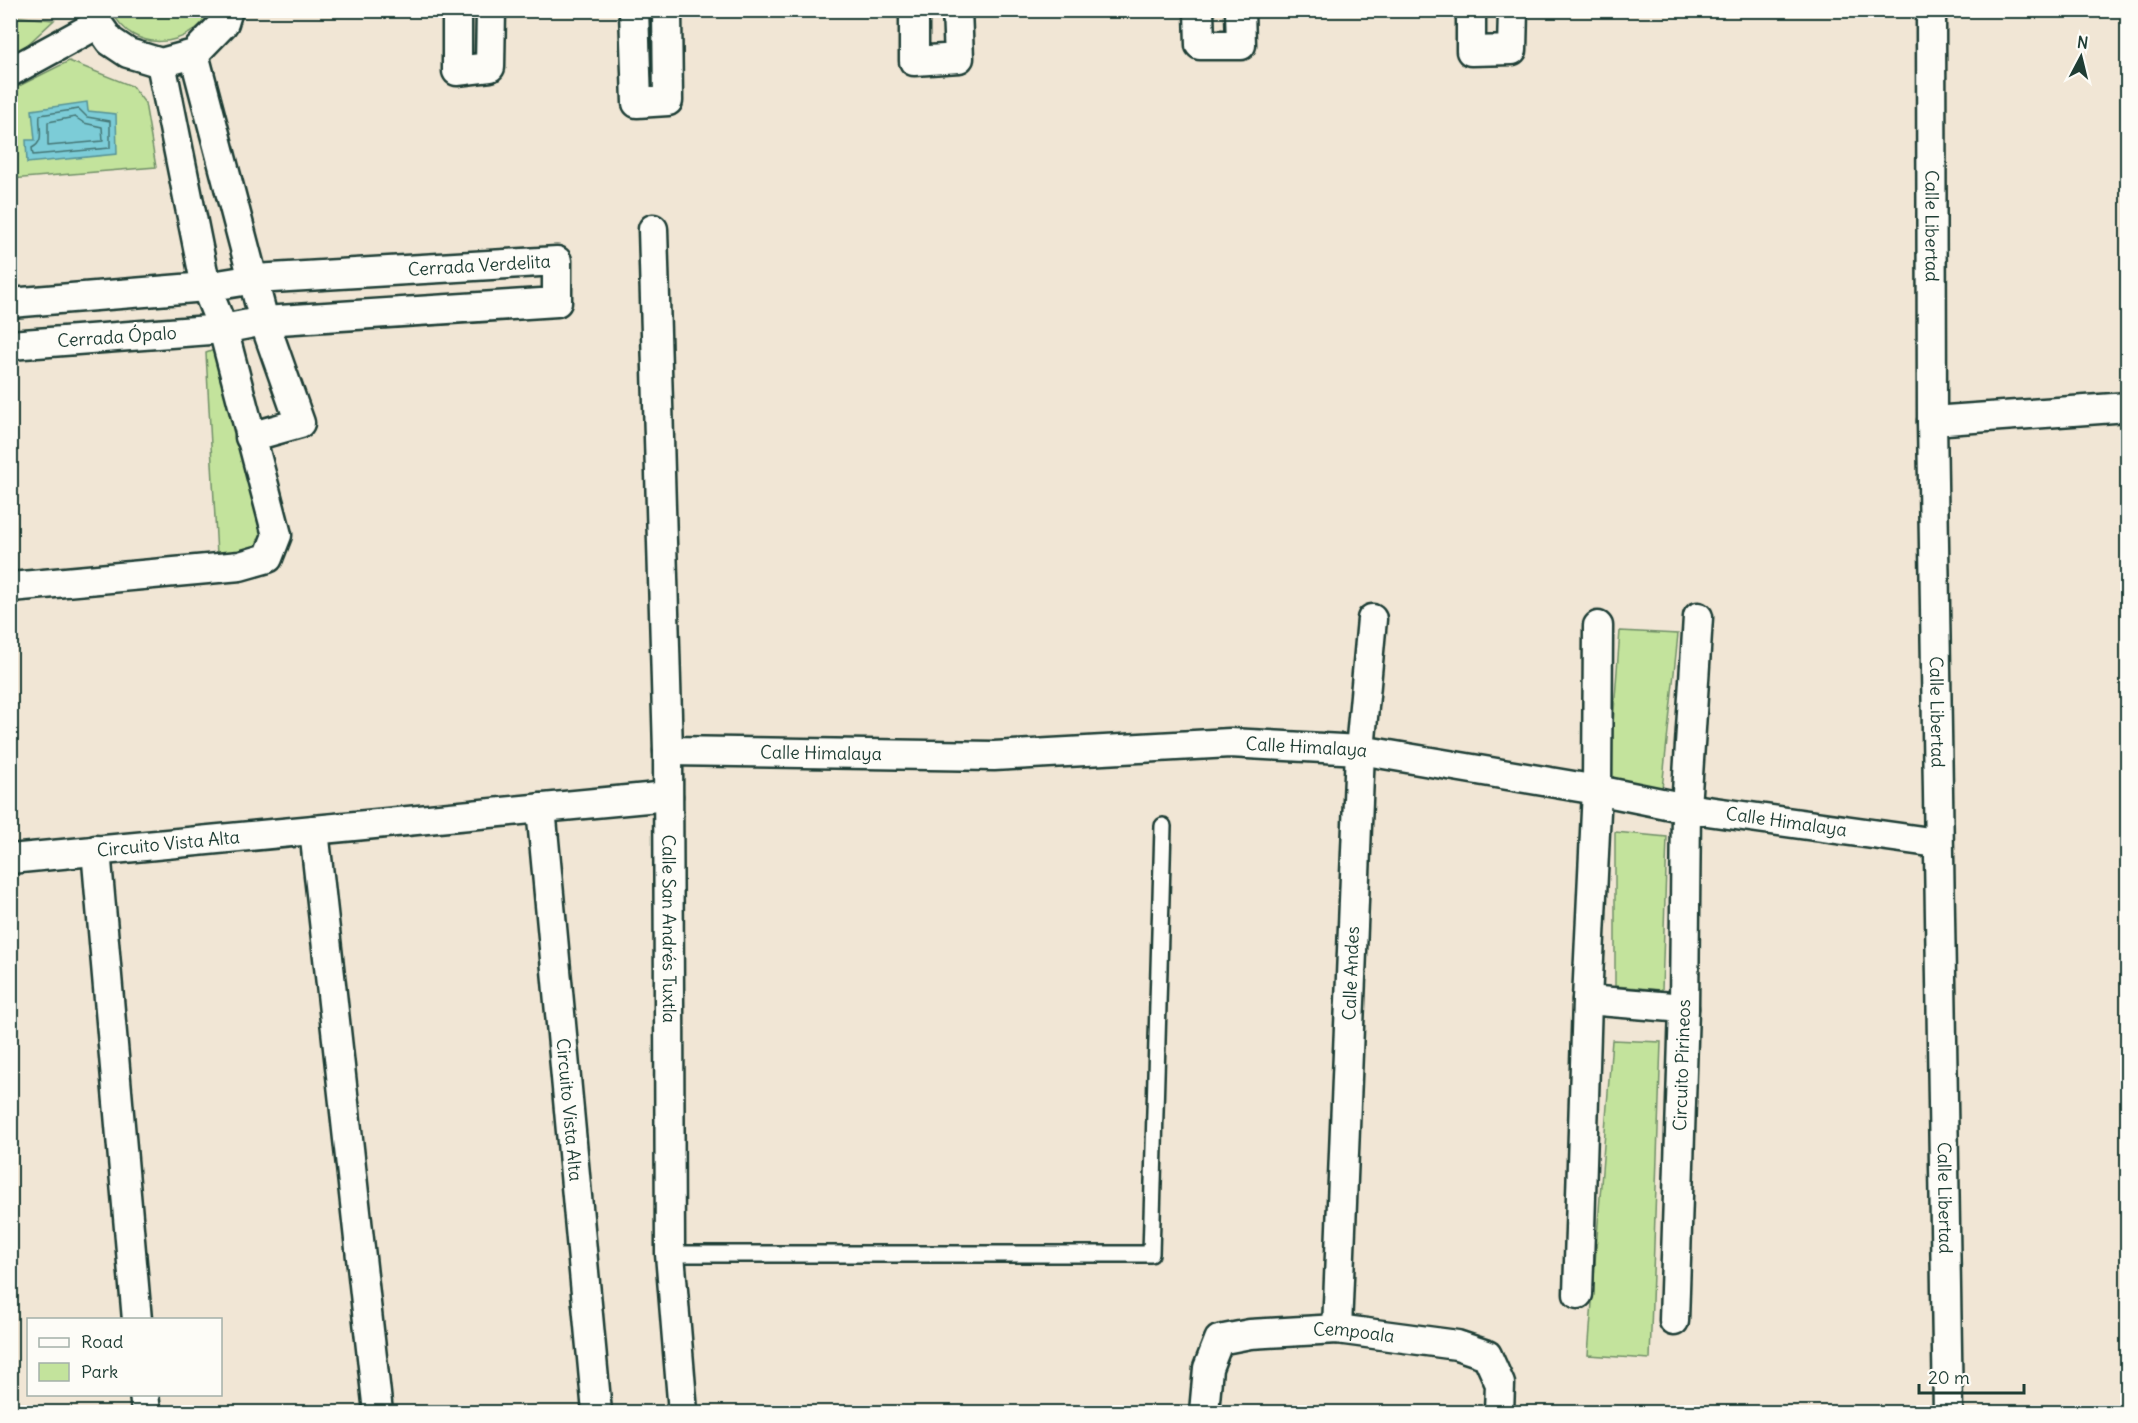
<svg xmlns="http://www.w3.org/2000/svg" width="2138" height="1423" font-family="Delius,sans-serif">
<style>
.green{fill:#c3e39c;stroke:#719068;stroke-width:1.5}
.water{fill:#7cccd7;stroke:#579396;stroke-width:1.5}
.lines{fill:none;stroke-linecap:round;stroke-linejoin:round}
.shore{stroke:#447675;stroke-width:1.5}
.service-casing{stroke:#1f3d34;stroke-width:20}
.minor-casing{stroke:#1f3d34;stroke-width:33}
.service{stroke:#fdfcf7;stroke-width:15}
.minor{stroke:#fdfcf7;stroke-width:28}
.labels{text-anchor:middle;stroke-width:4.5;stroke-linejoin:round;paint-order:stroke}
.street-label{font-size:18px;fill:#1f3d34;stroke:#fdfcf7}
</style>
<rect width="100%" height="100%" fill="#f1e6d5"/>
<filter id="ink" filterUnits="userSpaceOnUse"><feTurbulence type="fractalNoise" baseFrequency=".0167" numOctaves="2"/><feDisplacementMap in="SourceGraphic" scale="12" xChannelSelector="R" yChannelSelector="G"/><feConvolveMatrix kernelMatrix="1 2 1 2 8 2 1 2 1" color-interpolation-filters="sRGB"/></filter>
<g filter="url(#ink)">
<path class="green" d="M112,11H212C189,48 133,55 112,11Z
M11,16L54,20L11,60Z
M69,61L132,86L145,103L156,167L11,179V90Z
M214,350L263,542L257,554L217,555L206,353Z
M1620,631L1678,634L1662,789L1609,778Z
M1615,832L1667,837L1662,990L1615,986Z
M1612,1040L1661,1042L1650,1359L1588,1355Z"/>
<path class="water" d="M87,102L88,111L116,114L117,154L27,163L26,140H35L32,110Z"/>
<g class="lines">
<path class="shore" d="M79,109L87,117L110,121V148L33,155L32,148C46,141 38,128 40,115Z
M75,117L84,123L102,127L103,141L48,146V122Z"/>
<g class="service-casing">
<path id="service" d="M670,1254H1151L1163,826"/>
</g>
<g class="minor-casing">
<g id="minor">
<path d="M92,10L98,24L110,41L128,53L161,63L194,54L224,23L228,10"/>
<path d="M457,10V71L490,67L491,10"/>
<path d="M634,10L637,103L668,101L667,10"/>
<path d="M914,10V61L959,58L957,10"/>
<path d="M1199,10L1200,45H1241L1240,10"/>
<path d="M1471,10V51L1512,50L1513,10"/>
<path id="s1" d="M1931,10L1932,421L1948,1412"/>
<path d="M194,54L264,321L300,423L250,437"/>
<path d="M10,72L98,24"/>
<path id="s2" d="M653,229L668,751L670,1254L683,1412"/>
<path id="s3" d="M10,303L206,287L255,279L557,261V302L264,321L223,329L10,345"/>
<path d="M1932,421L2128,407"/>
<path d="M11,587L240,566L268,558L277,535L223,329L206,287L161,63"/>
<path id="s4" d="M668,751L994,756L1230,743L1360,750L1597,790L1686,808L1937,843"/>
<path id="s5" d="M541,808L597,1412"/>
<path d="M314,830L378,1412"/>
<path d="M96,850L137,1320"/>
<path id="s6" d="M10,859L668,796"/>
<path d="M1587,1000L1684,1008"/>
<path d="M1578,1294L1587,1000L1597,790L1598,626"/>
<path id="s7" d="M1674,1321L1684,1008L1686,808L1698,617"/>
<path id="s8" d="M1337,1329L1360,750L1372,619"/>
<path d="M144,1394L146,1412"/>
<path id="s9" d="M1204,1412L1208,1368L1219,1340L1250,1334L1337,1329L1457,1345L1487,1355L1500,1384L1499,1412"/>
</g>
</g>
<use href="#service" class="service"/>
<use href="#minor" class="minor"/>
</g>
</g>
<g class="labels">
<g class="street-label">
<text dy="6" stroke="none"><textPath href="#s1" startOffset="216">Calle Libertad</textPath></text>
<text dy="6" stroke="none"><textPath href="#s3" startOffset="471">Cerrada Verdelita</textPath></text>
<text transform="translate(117 337) rotate(-4)" y="6">Cerrada Ópalo</text>
<text dy="6" stroke="none"><textPath href="#s1" startOffset="702">Calle Libertad</textPath></text>
<text dy="6" stroke="none"><textPath href="#s4" startOffset="639">Calle Himalaya</textPath></text>
<text dy="6" stroke="none"><textPath href="#s4" startOffset="153">Calle Himalaya</textPath></text>
<text dy="6" stroke="none"><textPath href="#s4" startOffset="1125">Calle Himalaya</textPath></text>
<text dy="6" stroke="none"><textPath href="#s6" startOffset="159">Circuito Vista Alta</textPath></text>
<text dy="6" stroke="none"><textPath href="#s2" startOffset="700">Calle San Andrés Tuxtla</textPath></text>
<text dy="6" stroke="none"><textPath href="#s8" startOffset="356">Calle Andes</textPath></text>
<text dy="6" stroke="none"><textPath href="#s7" startOffset="256">Circuito Pirineos</textPath></text>
<text dy="6" stroke="none"><textPath href="#s5" startOffset="303">Circuito Vista Alta</textPath></text>
<text dy="6" stroke="none"><textPath href="#s1" startOffset="1188">Calle Libertad</textPath></text>
<text dy="6" stroke="none"><textPath href="#s9" startOffset="210">Cempoala</textPath></text>
</g>
</g>
<rect width="2138" height="1423" fill="none" stroke="#fdfcf7" stroke-width="36"/>
<rect x="18" y="18" width="2102" height="1387" fill="none" stroke="#1f3d34" stroke-width="2" filter="url(#ink)"/>
<rect x="27" y="1318" width="195" height="78" fill="#fdfcf7" stroke="#a4b0a9" stroke-width="1.5"/>
<rect x="39" y="1338" width="30" height="9" fill="#fdfcf7" stroke="#a4b0a9" stroke-width="1.5"/>
<text x="81" y="1348" font-size="18" fill="#1f3d34">Road</text>
<rect x="39" y="1363" width="30" height="18" fill="#c3e39c" stroke="#a4b0a9" stroke-width="1.5"/>
<text x="81" y="1378" font-size="18" fill="#1f3d34">Park</text>
<g transform="translate(2081 57) rotate(7)" stroke="#fdfcf7" stroke-width="4.5" paint-order="stroke">
<path d="M0-4.5L10 22L0 15L-10 22Z" fill="#1f3d34"/>
<text y="-9" font-size="16" font-weight="bold" text-anchor="middle" fill="#1f3d34">N</text>
</g>
<path d="M1919 1384v9h105v-9" fill="none" stroke="#1f3d34" stroke-width="3"/>
<text x="1928" y="1384" font-size="18" fill="#1f3d34" stroke="#fdfcf7" stroke-width="4.5" paint-order="stroke">20 m</text>
</svg>
